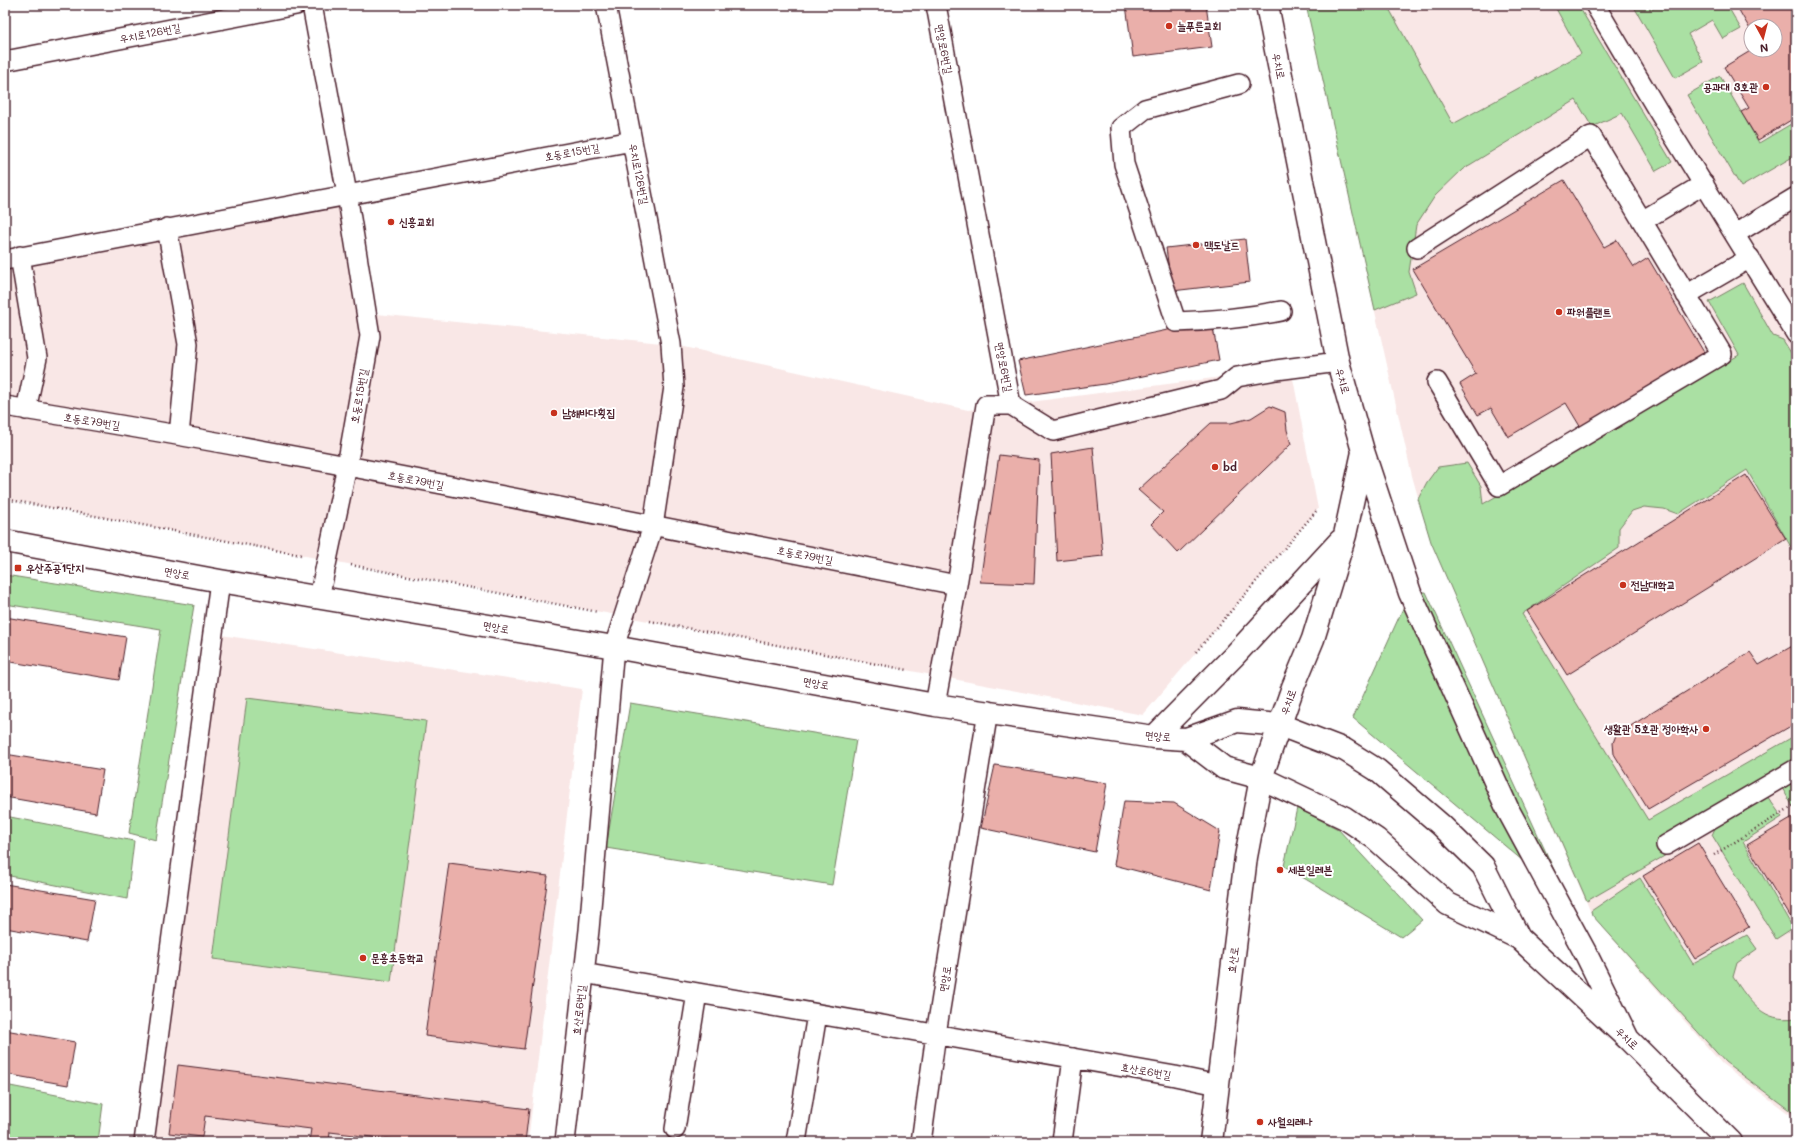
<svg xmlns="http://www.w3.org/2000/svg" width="1801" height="1147" font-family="Mali,'Poor Story',sans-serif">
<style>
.built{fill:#f9e7e6;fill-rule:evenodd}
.green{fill:#aae0a3;stroke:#7a8067}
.building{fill:#eaafaa;stroke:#4a1f2b}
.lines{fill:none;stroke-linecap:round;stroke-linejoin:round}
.lane-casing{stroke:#4a1f2b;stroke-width:22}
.street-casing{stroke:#4a1f2b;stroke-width:25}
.secondary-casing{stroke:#4a1f2b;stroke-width:25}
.path{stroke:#4a1f2b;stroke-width:2.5;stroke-dasharray:1 3;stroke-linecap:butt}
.lane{stroke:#fff;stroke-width:19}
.street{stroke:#fff;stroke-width:22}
.secondary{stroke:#fff;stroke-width:22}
.poi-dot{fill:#c8321e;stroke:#fff;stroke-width:1.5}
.labels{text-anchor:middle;stroke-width:4;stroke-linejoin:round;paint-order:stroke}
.poi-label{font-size:11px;font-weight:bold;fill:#4a1f2b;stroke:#fff;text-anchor:start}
.street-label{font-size:11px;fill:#4a1f2b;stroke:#fff}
</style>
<rect width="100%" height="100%" fill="#fff"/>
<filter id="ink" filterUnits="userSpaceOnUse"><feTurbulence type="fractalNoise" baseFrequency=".025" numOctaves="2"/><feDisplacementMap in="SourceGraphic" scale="8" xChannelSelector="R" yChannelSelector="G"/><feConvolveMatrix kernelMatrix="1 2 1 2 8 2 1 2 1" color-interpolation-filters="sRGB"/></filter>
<g filter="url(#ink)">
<path class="built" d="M1306,5H1796V1119L1722,1064L1592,915L1431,542L1412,476ZM1751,26H1775V50H1751Z
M347,194L367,313L671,344L968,410L1291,368L1318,509L1143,715L5,499V263Z
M221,635L582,689L528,1142H154L199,774Z"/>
<path class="green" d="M1306,5H1387L1453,124L1581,54L1554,5H1578L1672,162L1656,171L1622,113L1592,127L1576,100L1463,169L1435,196L1416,225L1409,272L1416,293L1375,310Z
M1633,5H1649L1652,9L1659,5H1727L1741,29L1723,39L1712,20L1688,34L1703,62L1675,78Z
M1720,76L1759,143L1796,121V155L1741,187L1687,95Z
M1743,283L1773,336L1783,340L1796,361V544L1791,547L1747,470L1678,514L1664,509L1644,507L1632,511L1619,528V548L1522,614L1648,820L1796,735V807L1794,808L1782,788L1767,796L1782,817L1743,842L1793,928L1776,939L1712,835L1716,826L1587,901L1431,542L1418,499L1427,482L1438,467L1467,463L1481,486L1483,504L1739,355L1709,302Z
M5,575L194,605L156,840L129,833L161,629L5,604Z
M1426,592L1567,898L1353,718L1410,593Z
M247,698L426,721L391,982L213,959Z
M630,703L856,740L832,885L606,848Z
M1297,808L1338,829L1422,920L1401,937L1284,866Z
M5,816L134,841L127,899L5,875Z
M1640,878L1693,964L1747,935L1757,949L1737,963L1733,977C1750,1002 1763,1023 1796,1018V1115L1725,1062L1592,915L1591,911Z
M5,1085L103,1104L98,1142H5Z"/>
<path class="building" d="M1126,5H1206L1212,47L1133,57Z
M1736,5H1796V117L1758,140L1741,112L1749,108L1724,67L1752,50H1775V26H1751V31Z
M1564,180L1604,247L1617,240L1634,267L1648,258L1705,354L1581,428L1566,403L1508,437L1491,408L1478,415L1460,384L1476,374L1413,269Z
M1245,239L1250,282L1172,291L1166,248Z
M1177,328H1213L1219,360L1105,384L1026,395L1018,361Z
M1270,406L1285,412L1287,430L1291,444L1178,553L1151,524L1163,512L1138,490L1211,423H1231L1251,418Z
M1093,447L1103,556L1057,561L1051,454Z
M999,455L1039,460L1034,584L980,582Z
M1746,475L1786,539L1567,675L1527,611Z
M5,617L126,637L119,680L5,661Z
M1796,644V723L1648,809L1614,754L1613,743L1616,735L1750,652L1759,665Z
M5,754L103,770L96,813L5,797Z
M995,765L1107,783L1095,852L981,828Z
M1124,801L1174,803L1220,831L1211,890L1114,865Z
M1796,816V926L1747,845Z
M1698,843L1749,927L1695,959L1643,876Z
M449,863L548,876L524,1049L425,1036Z
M5,884L95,899L87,942L5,928Z
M5,1030L75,1042L68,1085L5,1074Z
M178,1065L529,1109L525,1142H413L330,1132L329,1142H309L311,1129L205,1116L202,1137L169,1133Z"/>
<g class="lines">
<g class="lane-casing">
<path id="lane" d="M312,5L347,194L370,336L347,466L319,598
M1595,5L1658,111L1796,334
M5,61L296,5
M1239,84L1145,109L1121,128L1124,164L1176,322C1212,321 1246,318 1281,311
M1642,221L1704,184
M167,228L188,344L179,435
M1735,234L1796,197
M1417,248L1591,136L1722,354L1499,486L1437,382
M20,256L37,358L26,410
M5,260L632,141
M1686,295L1750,258
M1011,405L1053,431L1221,390L1237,377L1276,370L1338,362
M5,406C324,457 640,524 957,585
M935,705L957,585L986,405H1011L936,5
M1666,845L1796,769
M583,973L1175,1076L1218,1085
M675,1129L697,993
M144,1142L220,581
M565,1142L589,930L614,647L653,526L674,387L671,344L606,5
M796,1142L817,1014
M921,1142L936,1034L988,711
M1062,1142L1073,1058"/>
</g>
<g class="street-casing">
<path id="street" d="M1211,1142L1246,857L1261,778"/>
</g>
<g class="secondary-casing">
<path id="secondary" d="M1267,5L1338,362L1363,451L1410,593L1508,810L1586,954L1628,1039
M5,541L220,581L614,647L935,705L1154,737L1186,739L1237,721L1280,725L1345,750L1377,770L1441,825L1483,866L1519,938
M1154,737L1233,657L1340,541
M1186,739L1224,768L1261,778L1345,818L1376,839L1448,904L1519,938L1628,1039L1731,1142
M1261,778L1293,687L1313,639L1345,535L1363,452"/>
</g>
<path class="path" d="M5,499L301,555
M351,565L598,612
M650,621L908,670
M1196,652L1318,509
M1714,855L1796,804"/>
<use href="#lane" class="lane"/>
<use href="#street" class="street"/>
<use href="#secondary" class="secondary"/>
</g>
</g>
<g class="poi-dot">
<circle cx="1169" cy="26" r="4"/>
<circle cx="1766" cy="87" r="4"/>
<circle cx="391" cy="222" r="4"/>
<circle cx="1196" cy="245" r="4"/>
<circle cx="1559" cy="312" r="4"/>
<circle cx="554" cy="413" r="4"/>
<circle cx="1215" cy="467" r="4"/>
<rect x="14" y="564" width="8" height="8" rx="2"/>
<circle cx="1623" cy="585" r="4"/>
<circle cx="1706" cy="729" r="4"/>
<circle cx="1280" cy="870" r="4"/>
<circle cx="363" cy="958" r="4"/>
<circle cx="1260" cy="1122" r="4"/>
</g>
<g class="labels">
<g class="poi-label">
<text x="1177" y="30">늘푸른교회</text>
<text x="1758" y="91" text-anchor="end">공과대 3호관</text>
<text x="399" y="226">신흥교회</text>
<text x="1204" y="249">맥도날드</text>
<text x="1567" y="316">파워플랜트</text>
<text x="562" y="417">남해바다횟집</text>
<text x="1223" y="471">bd</text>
<text x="26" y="572">우산주공1단지</text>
<text x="1631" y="589">전남대학교</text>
<text x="1698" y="733" text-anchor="end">생활관 5호관 정아학사</text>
<text x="1288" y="874">세븐일레븐</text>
<text x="371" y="962">문흥초등학교</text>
<text x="1268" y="1126">사월의레나</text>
</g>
<g class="street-label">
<text transform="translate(150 33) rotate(-11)" y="4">우치로126번길</text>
<text transform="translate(944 49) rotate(79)" y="4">면앙로6번길</text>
<text transform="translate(1279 66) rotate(79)" y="4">우치로</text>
<text transform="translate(572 152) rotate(-10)" y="4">호동로15번길</text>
<text transform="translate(639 174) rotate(79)" y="4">우치로126번길</text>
<text transform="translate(1004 367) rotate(79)" y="4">면앙로6번길</text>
<text transform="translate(1343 381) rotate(74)" y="4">우치로</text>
<text transform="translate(359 396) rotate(-80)" y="4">호동로15번길</text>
<text transform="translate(92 421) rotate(9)" y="4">호동로79번길</text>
<text transform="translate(416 480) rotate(11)" y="4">호동로79번길</text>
<text transform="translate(805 555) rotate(11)" y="4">호동로79번길</text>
<text transform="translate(177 573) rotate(11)" y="4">면앙로</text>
<text transform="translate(496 627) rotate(10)" y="4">면앙로</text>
<text transform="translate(816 683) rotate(10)" y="4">면앙로</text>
<text transform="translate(1288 702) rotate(-70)" y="4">우치로</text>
<text transform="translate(1158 736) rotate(5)" y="4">면앙로</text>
<text transform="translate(1233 960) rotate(-83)" y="4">효산로</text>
<text transform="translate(945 979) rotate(-81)" y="4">면앙로</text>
<text transform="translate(579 1010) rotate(-84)" y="4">효산로6번길</text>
<text transform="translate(1627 1038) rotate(44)" y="4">우치로</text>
<text transform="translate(1146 1071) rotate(10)" y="4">효산로6번길</text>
</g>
</g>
<rect width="1801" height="1147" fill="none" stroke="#fff" stroke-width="20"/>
<rect x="10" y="10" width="1781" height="1127" fill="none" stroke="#4a1f2b" stroke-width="1.5" filter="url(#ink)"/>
<g transform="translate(1763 38) rotate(173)"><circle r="19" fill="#ffffff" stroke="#b7a5aa"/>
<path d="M0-3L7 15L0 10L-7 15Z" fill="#c8321e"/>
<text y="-6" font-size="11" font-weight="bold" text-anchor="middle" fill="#4a1f2b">N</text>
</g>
</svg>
